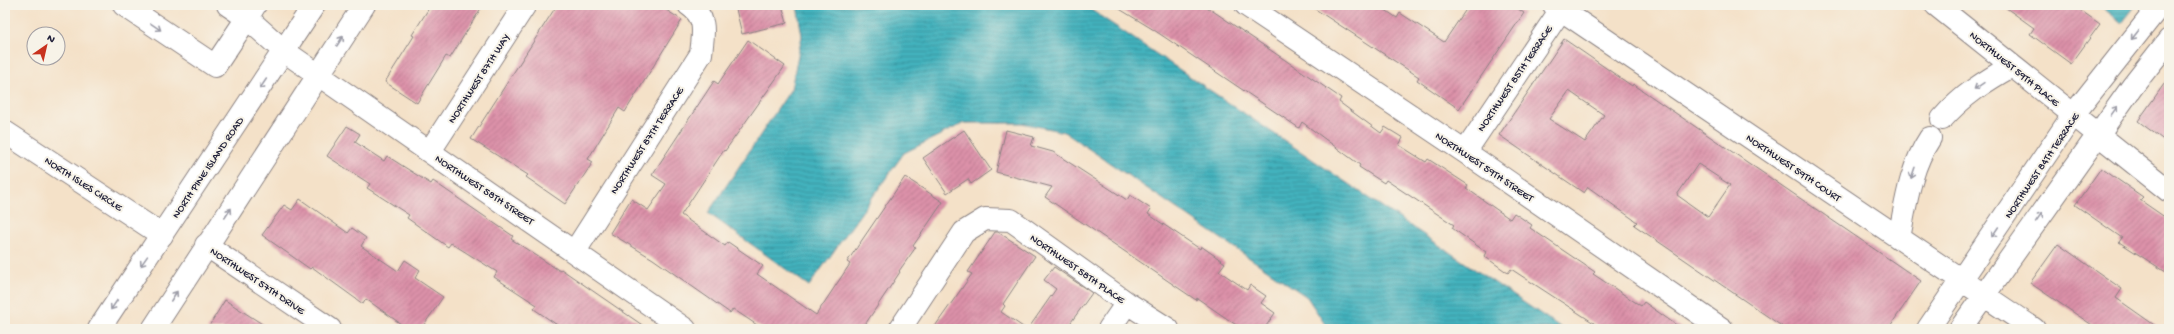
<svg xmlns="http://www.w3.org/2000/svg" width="2174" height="334" font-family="'Gochi Hand',sans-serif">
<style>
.water{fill:url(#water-rules);stroke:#326a7c}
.building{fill:url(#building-hatch);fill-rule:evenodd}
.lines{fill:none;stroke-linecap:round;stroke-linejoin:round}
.minor-casing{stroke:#8b8282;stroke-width:24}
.major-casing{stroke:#8b8282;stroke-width:24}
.minor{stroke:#fff;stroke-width:22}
.major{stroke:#fff;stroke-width:22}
.oneway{stroke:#9c9ca7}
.labels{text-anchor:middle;stroke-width:4;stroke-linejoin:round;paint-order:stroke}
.street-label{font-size:11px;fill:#22223b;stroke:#f7f3e8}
</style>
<defs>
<pattern id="water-rules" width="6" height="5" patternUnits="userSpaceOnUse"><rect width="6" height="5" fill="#42b2bd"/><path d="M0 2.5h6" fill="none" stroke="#37909b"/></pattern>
<pattern id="building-hatch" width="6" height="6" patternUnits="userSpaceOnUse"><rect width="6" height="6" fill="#dc91a9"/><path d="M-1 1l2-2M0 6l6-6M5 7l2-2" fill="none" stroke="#b2768b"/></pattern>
</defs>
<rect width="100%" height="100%" fill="#f7f3e8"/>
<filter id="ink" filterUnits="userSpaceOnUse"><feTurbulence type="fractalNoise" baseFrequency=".025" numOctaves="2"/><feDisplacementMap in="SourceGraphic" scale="8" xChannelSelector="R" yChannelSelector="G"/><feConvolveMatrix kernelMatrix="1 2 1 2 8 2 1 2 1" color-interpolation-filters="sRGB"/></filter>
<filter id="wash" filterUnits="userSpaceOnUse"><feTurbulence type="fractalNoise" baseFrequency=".012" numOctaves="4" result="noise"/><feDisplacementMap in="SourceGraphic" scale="16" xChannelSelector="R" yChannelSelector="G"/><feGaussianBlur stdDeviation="0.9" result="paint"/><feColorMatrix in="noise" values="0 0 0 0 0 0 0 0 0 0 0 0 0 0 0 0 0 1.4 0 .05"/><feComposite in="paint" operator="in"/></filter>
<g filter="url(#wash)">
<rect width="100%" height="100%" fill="#f4e1c8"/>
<path class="water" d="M797,5H1084L1563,329H1328L1307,297L1064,132L1022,123H964L904,153L809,286L708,213L791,89L802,36Z
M2099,5H2136L2122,23Z"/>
<g id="blocks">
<path class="building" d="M431,5H483L450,58L446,56L417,103L385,82L414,36L412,35Z
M557,5H658L682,20L625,112L619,108L588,159L593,162L565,204L526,177L528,175L471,139Z
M735,5H782L787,23L742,34Z
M1113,5H1204L1341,98L1339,102L1381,133L1385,127L1403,138L1399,145L1426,162L1428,159L1468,185L1466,188L1510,219L1514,213L1532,225L1530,228L1595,272L1593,274L1641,306L1644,302L1682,329H1603L1511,269L1508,273L1484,256L1486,252L1452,228L1454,225L1386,180L1384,183L1359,167L1360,165L1302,122L1299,128L1154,30Z
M1309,5H1378L1397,18L1400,13L1444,42L1469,5H1512L1524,13L1459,109L1417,80L1419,77Z
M2002,5H2073L2100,24L2071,64L2030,34L2034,28Z
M1564,39L1632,86L1633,84L1921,281L1888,329H1786L1634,225L1637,222L1588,187L1584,193L1499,135ZM1569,91L1604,115L1585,142L1549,119ZM1698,164L1730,185L1708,217L1677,195Z
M748,40L785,66L725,151L724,150L681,215L725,246L728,242L763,266L757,274L816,315L850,264L847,262L905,177L943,202L913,246L916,247L899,271L900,272L862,329H763L733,309L730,313L653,259L610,233L631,199L648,210L666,184L652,175L714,81L718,84Z
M2169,77V144L2138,121Z
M347,126L360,134L355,142L384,161L387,156L431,184L433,181L513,236L511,239L560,271L561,269L648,329H563L534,309L537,305L494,277L497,272L451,243L448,247L407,218L409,215L367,188L370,184L327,156Z
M964,130L991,170L971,184L968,179L947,193L923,158Z
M1006,130L1034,137L1031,146L1053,152L1127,200L1130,195L1151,209L1148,214L1200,249L1201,246L1225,263L1219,271L1247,290L1250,285L1266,296L1261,303L1275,313L1264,329H1242L1197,298L1196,300L1045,197L1052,187L996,172Z
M2101,168L2143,197L2140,200L2169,220V274L2119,242L2122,238L2075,205Z
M300,199L348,233L352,228L366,238L361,246L398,271L405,260L420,270L415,278L443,297L421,329H408L366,299L363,304L312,267L310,269L262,235L284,205L292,210Z
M995,232H998L1035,256L1003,304L1005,306L1001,312L1026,329H933L972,274L968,272Z
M2058,244L2122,289L2116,298L2160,329H2098L2030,283Z
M1054,267L1092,293L1066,329H1028L1056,289L1044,280Z
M225,300L270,329H207Z"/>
</g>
</g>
<g filter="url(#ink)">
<use href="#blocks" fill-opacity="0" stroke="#8b8282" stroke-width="1"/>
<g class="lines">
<g class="minor-casing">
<path id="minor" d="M124,5L215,66L247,18L228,5
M255,5L247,18L284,51L685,329
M1246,5L1465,152L1722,329
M1554,5L2034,329
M1936,5L2169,191
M1942,119C1962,96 1985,81 2012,66
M5,132L162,235
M430,151L525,5
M1465,152L1564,5
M1899,238C1906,203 1910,168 1930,138
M206,245L330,329
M575,251L701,54C703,34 708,18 689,5
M900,329L964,232L985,219L1011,220L1127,303L1168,329
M1109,329L1127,303
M1928,329L2073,115L2160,5
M1960,329L2132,87L2169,40"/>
</g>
<g class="major-casing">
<path id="major" d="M99,329L314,5
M153,329L364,5"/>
</g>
<use href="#minor" class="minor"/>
<use href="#major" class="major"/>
</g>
<defs><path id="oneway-shaft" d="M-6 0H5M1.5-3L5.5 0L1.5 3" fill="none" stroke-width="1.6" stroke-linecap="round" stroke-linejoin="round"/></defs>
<g class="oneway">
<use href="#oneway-shaft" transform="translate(156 27) rotate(34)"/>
<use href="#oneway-shaft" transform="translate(2135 35) rotate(129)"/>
<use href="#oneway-shaft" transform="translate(340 41) rotate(-57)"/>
<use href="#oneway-shaft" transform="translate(263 84) rotate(124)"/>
<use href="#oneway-shaft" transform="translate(1979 86) rotate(146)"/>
<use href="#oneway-shaft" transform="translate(2114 111) rotate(-54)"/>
<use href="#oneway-shaft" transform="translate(1913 173) rotate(109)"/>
<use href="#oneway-shaft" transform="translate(228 213) rotate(-57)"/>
<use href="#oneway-shaft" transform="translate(2039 217) rotate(-55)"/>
<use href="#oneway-shaft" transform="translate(1995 232) rotate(124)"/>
<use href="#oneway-shaft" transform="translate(144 261) rotate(125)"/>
<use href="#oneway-shaft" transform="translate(174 296) rotate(-57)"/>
<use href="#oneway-shaft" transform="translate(114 305) rotate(124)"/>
</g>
</g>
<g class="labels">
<g class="street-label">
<text transform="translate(2015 68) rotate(39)" y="4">NORTHWEST 59TH PLACE</text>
<text transform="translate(478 78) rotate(-57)" y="4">NORTHWEST 87TH WAY</text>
<text transform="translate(1514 78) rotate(-56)" y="4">NORTHWEST 85TH TERRACE</text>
<text transform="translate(646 140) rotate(-57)" y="4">NORTHWEST 87TH TERRACE</text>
<text transform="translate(2041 165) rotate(-56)" y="4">NORTHWEST 84TH TERRACE</text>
<text transform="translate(1485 166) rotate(34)" y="4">NORTHWEST 59TH STREET</text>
<text transform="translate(207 167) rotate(-56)" y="4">NORTH PINE ISLAND ROAD</text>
<text transform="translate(1794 167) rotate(34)" y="4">NORTHWEST 59TH COURT</text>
<text transform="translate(84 183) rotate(33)" y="4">NORTH ISLES CIRCLE</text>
<text transform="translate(485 189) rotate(34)" y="4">NORTHWEST 58TH STREET</text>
<text transform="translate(1078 268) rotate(35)" y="4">NORTHWEST 58TH PLACE</text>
<text transform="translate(258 280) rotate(34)" y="4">NORTHWEST 57TH DRIVE</text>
</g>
</g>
<rect width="2174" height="334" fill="none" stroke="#f7f3e8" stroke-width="20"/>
<g transform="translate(46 46) rotate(34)"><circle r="19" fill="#f7f3e8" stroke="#a29fa3"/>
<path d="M0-3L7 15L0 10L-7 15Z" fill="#c8321e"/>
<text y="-6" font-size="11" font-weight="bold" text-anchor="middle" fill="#22223b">N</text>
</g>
</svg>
